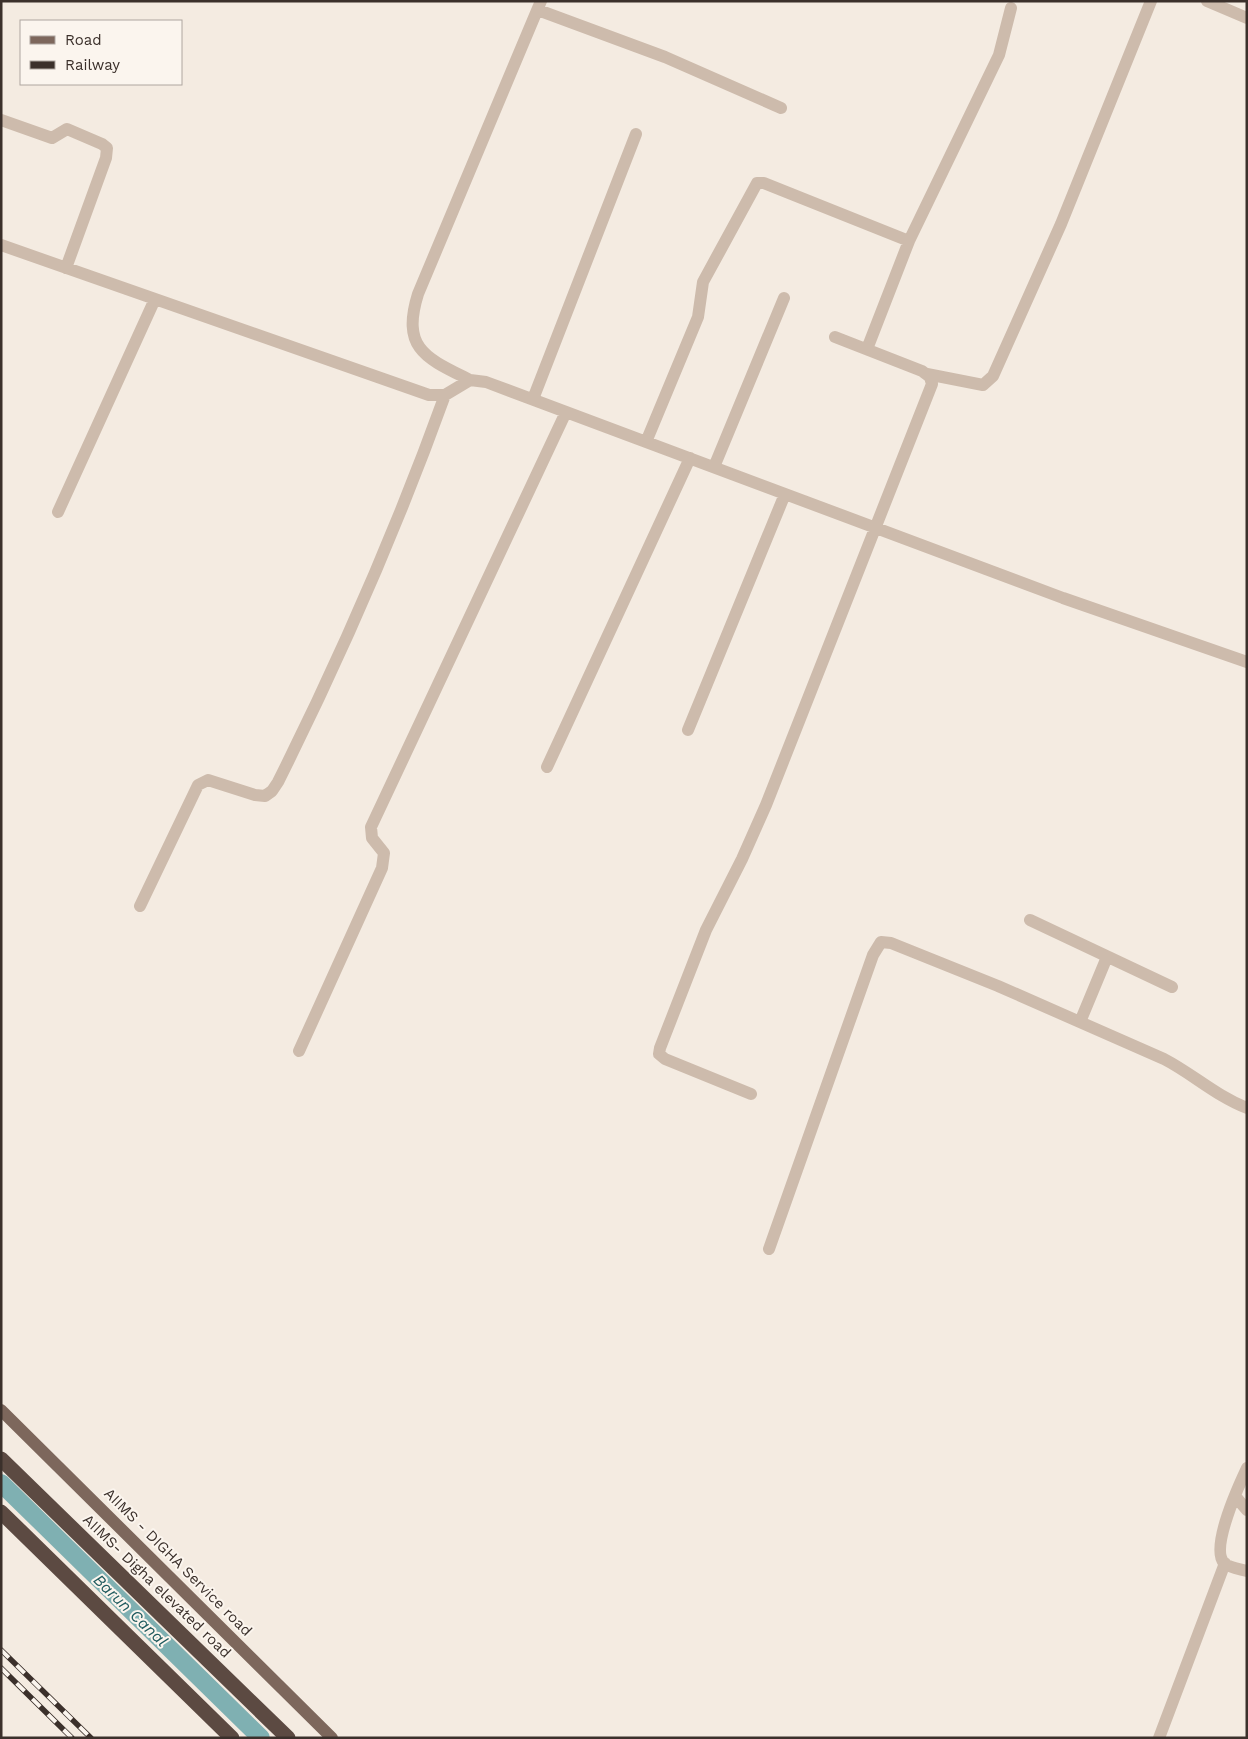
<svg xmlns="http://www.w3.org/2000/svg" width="1248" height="1739" font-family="'Work Sans',sans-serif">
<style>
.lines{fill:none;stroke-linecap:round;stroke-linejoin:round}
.canal{stroke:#7fb0b2;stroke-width:18}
.minor{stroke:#cdbbac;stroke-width:12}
.major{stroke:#7d675c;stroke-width:12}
.highway{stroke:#5c4a42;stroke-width:15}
.rail-casing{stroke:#3b302b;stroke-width:5.5}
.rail{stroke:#fbf5ee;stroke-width:4;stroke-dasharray:11;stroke-linecap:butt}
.labels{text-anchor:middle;stroke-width:4;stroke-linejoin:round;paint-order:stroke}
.street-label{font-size:15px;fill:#3b302b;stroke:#fbf5ee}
.water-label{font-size:16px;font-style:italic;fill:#1f5a5e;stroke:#fbf5ee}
</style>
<rect width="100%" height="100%" fill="#f4ebe1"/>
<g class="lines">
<path class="canal" d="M1,1483L261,1738"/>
<path class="minor" d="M1207,1L1247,18
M538,10L665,57L781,108
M1,120L52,138L67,129L102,144L107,148L106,158L66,268
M1,245L429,395H445L470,380L486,382L1063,598L1247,662
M867,349L909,241L999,55L1011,8
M927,374L983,385L993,376L1061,224L1151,1
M470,380C426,358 401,349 418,294L541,1
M533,399L636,134
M646,442L698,317L703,282L757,183H764L909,241
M714,467L784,298
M58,512L155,299
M688,730L785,494
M547,767L690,458
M140,906L198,785L208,780L255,795L265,796L272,791L278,782C341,656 397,528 445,395
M1030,920L1172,987
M1080,1022L1107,957
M299,1051L382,868L384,853L372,838L371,827L566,412
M751,1094L665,1059L659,1054L660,1048L706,930L742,859L766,805L932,384L930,377L922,371L835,337
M769,1249L873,955L881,942L891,943L998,986L1164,1059C1193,1074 1216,1096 1247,1108
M1247,1468C1239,1485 1210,1548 1224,1563C1230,1568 1240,1569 1247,1571
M1235,1496L1247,1510
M1159,1738L1225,1563"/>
<path class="major" d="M1,1410L332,1738"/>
<path class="highway" d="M1,1459L288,1738
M1,1512L232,1738"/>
<g class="rail-casing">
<path id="rail" d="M1,1650L91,1738
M1,1668L72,1738"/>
</g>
<use href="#rail" class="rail"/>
</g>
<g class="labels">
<g class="street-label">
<text transform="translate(178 1562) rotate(45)" y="5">AIIMS - DIGHA Service road</text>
<text transform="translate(157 1586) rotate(44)" y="5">AIIMS- Digha elevated road</text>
</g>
<g class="water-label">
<text transform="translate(131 1610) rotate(44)" y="6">Barun Canal</text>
</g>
</g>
<rect width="1248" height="1739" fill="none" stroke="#3b302b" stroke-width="5"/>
<rect x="20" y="20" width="162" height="65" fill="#fbf5ee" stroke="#aea6a0"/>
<rect x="30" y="36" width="25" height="8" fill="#7d675c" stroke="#aea6a0"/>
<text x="65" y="45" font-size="15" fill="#3b302b">Road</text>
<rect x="30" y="61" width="25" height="8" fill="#3b302b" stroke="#aea6a0"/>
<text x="65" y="70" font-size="15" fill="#3b302b">Railway</text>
</svg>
